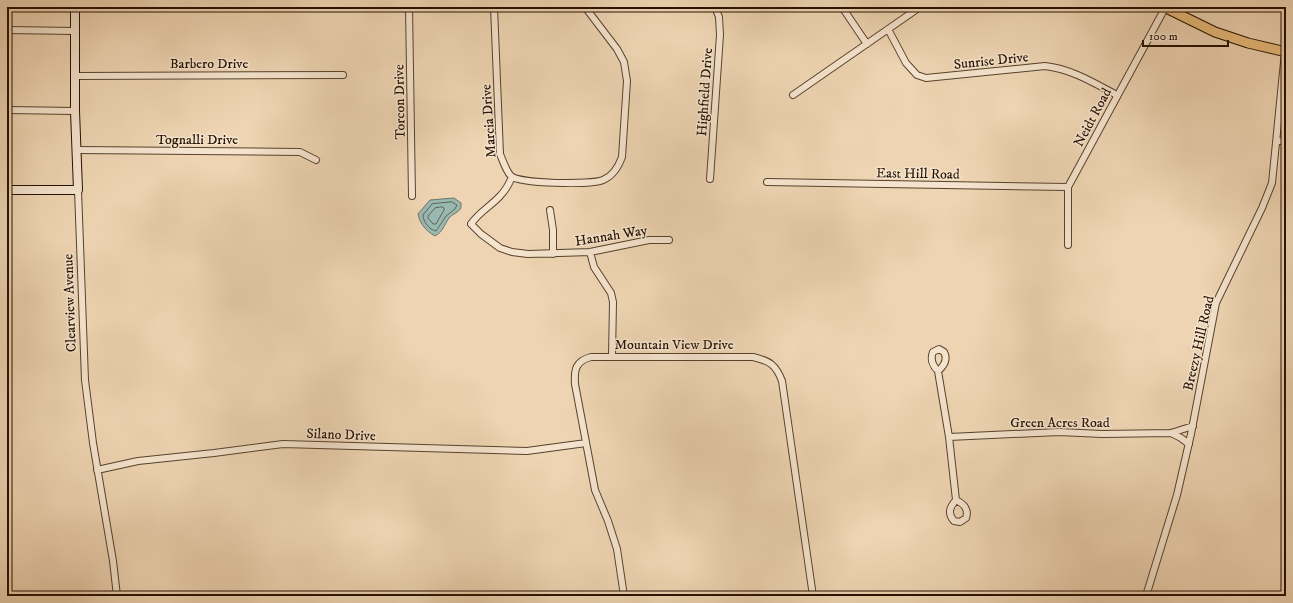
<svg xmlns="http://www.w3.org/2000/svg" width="1293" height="603" font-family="'IM FELL DW Pica',serif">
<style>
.water{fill:#99b8b0;stroke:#6b756a}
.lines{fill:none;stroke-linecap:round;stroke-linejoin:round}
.shore{stroke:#606458;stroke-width:1}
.street-casing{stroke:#58422c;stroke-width:8}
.secondary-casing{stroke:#261100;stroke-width:10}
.primary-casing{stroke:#261100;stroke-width:11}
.street{stroke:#f4e3cd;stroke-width:6}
.secondary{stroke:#f4e3cd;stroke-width:8}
.primary{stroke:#e7ba79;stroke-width:9}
.labels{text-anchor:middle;stroke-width:3;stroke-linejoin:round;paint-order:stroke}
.street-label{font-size:14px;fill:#261100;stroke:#f4e3cd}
</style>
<rect width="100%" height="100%" fill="#eed4b2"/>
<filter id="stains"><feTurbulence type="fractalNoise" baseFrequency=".005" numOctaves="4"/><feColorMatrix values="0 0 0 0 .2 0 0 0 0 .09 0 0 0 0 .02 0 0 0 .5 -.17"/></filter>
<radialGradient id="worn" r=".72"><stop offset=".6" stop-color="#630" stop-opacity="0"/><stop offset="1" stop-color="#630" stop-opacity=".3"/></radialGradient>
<path class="water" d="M454,198L461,203V208C458,213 452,214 449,218C444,225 443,232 435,236C426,231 420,224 418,214L430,200Z"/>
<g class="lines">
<path class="shore" d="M452,202L457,205L455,209L446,216L436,231C429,230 423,221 423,215L432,204Z
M442,207L444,208V210L436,224H433L428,218V216L435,208Z"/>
<g class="street-casing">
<path id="street" d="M409,7L412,196
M494,7L500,154C503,161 506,171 511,176C520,184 592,185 603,180C613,176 618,168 622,157L627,81L624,62L617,49L585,7
M842,7L867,44
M888,29L906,63L917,75L926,78L1045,66C1072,69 1094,83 1117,95
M7,30L75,31
M75,76L343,75
M793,95L920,7
M7,110L75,111
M1277,141H1286
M76,150L300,152L316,160
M512,177C509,184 506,190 500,196C491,206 479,212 471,224L481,234L500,248L512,252L528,254L590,252L649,240H669
M710,179L720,35L719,17L715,7
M767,182L1068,187
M78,190L85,380L93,443L113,561L117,596
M550,210L553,230V254
M1068,245V187L1165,8
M590,252L594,267L611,293L613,302L612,356
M938,371C944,366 948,359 944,352L939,349L933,352C930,359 933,366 938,371L949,437L956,500C950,507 947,513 954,521L960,522L966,518C969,509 964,504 956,500
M1171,433L1181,438L1189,444
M949,437L1059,432L1102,434L1171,433L1193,426
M97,470L138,461L214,453L283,444L527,451L586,443
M624,596L617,549L608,521L595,490L575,384C574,369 576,361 591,357H753C770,361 776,365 782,381L813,596
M1146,596L1177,495L1191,434L1216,303L1262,208L1272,183L1285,52"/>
</g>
<g class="secondary-casing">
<path id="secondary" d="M7,190H78L75,111V7"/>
</g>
<g class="primary-casing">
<path id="primary" d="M1164,7L1215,32L1248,43L1286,52"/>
</g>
<use href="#street" class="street"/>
<use href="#secondary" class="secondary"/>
<use href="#primary" class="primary"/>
</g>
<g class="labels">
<g class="street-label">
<text transform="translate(991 60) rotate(-6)" y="5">Sunrise Drive</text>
<text x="209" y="68">Barbero Drive</text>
<text transform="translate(704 92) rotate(-86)" y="5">Highfield Drive</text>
<text transform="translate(399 102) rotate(-91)" y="5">Torcon Drive</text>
<text transform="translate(1092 117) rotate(-62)" y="5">Neidt Road</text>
<text transform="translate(488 121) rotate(-94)" y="5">Marcia Drive</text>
<text x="197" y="144">Tognalli Drive</text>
<text transform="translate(918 173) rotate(1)" y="5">East Hill Road</text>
<text transform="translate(611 235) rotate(-9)" y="5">Hannah Way</text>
<text transform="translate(69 303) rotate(-92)" y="5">Clearview Avenue</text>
<text transform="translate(1198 343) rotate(-77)" y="5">Breezy Hill Road</text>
<text x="674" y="349">Mountain View Drive</text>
<text x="1060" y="427">Green Acres Road</text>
<text transform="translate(341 434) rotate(2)" y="5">Silano Drive</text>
</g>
</g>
<rect width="1293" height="603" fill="none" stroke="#eed4b2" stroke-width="24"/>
<rect x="8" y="8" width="1277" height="587" fill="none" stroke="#261100" stroke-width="2"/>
<rect x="12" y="12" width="1269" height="579" fill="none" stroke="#261100"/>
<path d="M1143 40v6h85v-6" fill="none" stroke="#261100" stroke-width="2"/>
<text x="1149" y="40" font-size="12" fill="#261100" stroke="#f4e3cd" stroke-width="3" paint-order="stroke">100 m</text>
<rect width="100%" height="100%" filter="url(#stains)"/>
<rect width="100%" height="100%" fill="url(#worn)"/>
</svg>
